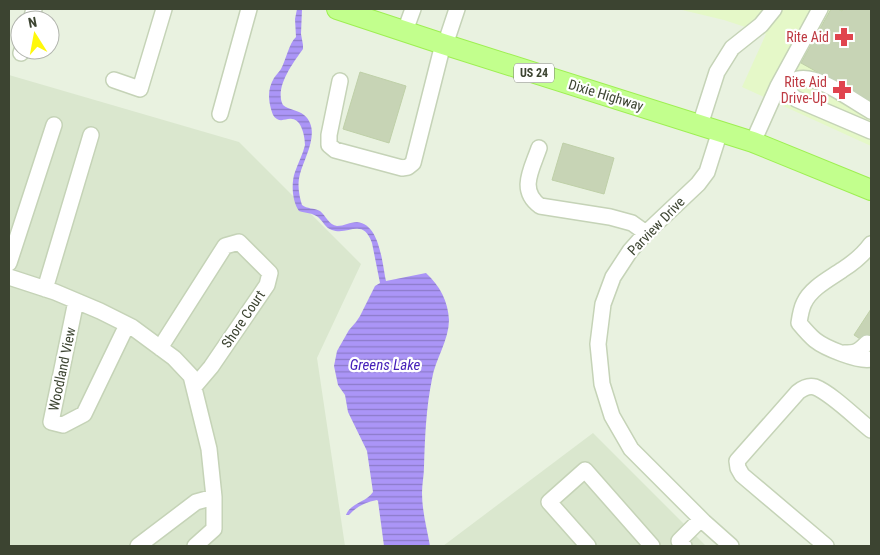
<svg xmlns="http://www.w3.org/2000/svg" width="880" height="555" font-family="'Roboto Condensed',sans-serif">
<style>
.residential{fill:#dae7ce}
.commercial{fill:#e5f8c8}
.water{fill:url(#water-rules)}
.building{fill:#c7d4b5;stroke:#bfd0a8}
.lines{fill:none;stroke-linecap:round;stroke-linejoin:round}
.minor-casing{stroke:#c5d3b7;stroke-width:18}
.major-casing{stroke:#9eef52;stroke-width:22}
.minor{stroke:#fff;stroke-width:15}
.major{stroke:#c2ff8d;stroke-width:20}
.labels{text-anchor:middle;stroke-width:4.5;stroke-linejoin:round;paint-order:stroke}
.shield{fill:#fff;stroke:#767c6f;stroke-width:1}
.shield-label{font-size:12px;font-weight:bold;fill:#3c4431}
.health-label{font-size:14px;fill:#be3a42;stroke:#fff;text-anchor:end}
.street-label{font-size:14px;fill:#3c4431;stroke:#fff}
.water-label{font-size:15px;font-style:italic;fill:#4621b9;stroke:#fff}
</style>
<defs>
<pattern id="water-rules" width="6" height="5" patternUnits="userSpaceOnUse" patternTransform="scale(1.25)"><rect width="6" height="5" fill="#ab95f7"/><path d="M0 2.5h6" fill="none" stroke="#8c7bc9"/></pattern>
</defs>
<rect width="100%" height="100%" fill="#e9f2e0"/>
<path class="residential" d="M9,75L239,142L361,264L317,358L345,546H9Z
M593,433L706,546H443Z"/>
<path class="commercial" d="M678,9H871V146L742,87L766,34L724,20Z"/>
<path class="water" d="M297,9H302L301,34L303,45V49C293,63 274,88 283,105C289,110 298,110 304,115C322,130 304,158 300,174C297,185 299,195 302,205C307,209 314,208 320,211C326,216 329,225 337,226C344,226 350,222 357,222C380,224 382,263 386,281L426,273C440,286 448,301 449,320C449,340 435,360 432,379C426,408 425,437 424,467C424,475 422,484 422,493C422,511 427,529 430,546H384L378,501L377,500C365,502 356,507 349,515H346C350,503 367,502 373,492L367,451L348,412L345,395L338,385L334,366L337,351L349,330L356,322L360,316L375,286L380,283L372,243C363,217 348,236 332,230C325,228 323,221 318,217C313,213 305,213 299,211C292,201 291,183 295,172C298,163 303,154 305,145C305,137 302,120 292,119C287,118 282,122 277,119C273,117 272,112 271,109C268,98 268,88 274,78C276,75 279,72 281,69C286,60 289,43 296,37L295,19Z"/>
<path class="building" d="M831,9H838L842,11L843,9H871V102L801,63Z
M360,72L406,86L389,143L343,129Z
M563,143L614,158L604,194L552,180Z
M871,309V346L854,335Z"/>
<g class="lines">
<g class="minor-casing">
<path id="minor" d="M31,20L34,9
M405,31L413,9
M445,45L457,9
M21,53L22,50
M114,80L140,89L164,9
M340,81L329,135V145L335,150L402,168L408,167L413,163L443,44
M871,111C854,102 819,74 798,79C796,80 794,82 791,83C788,91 789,94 796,99L871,131
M220,114L249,9
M700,125L717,72L732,48L761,25L774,9
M720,131L707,172L698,184L646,233L630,251L613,277L603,304L598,344L602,384L612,416L631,449L704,522L731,546
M753,142L778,86L820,9
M539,148C532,169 518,190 540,206L610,217L632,223L646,233
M871,244C863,255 853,263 842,270C829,279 811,288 804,303C801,309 800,316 799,323C804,329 809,335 815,340C825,348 859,362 871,359
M9,263L54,125
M9,277L55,292L100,311L132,327L174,358L191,376L209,449L214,497V529L195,546
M45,289L91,135
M76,301L51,422L63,425L84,414L127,325
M160,348L225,246L239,242L270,273L267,285L211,367L194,387
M844,353C856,353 858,352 867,343
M138,546L196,502L214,497
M588,546L549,502L585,470L652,546
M684,546L679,541L701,519
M826,546L742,475L738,468L737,461L798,392C803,388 808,385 815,387C831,393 857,419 871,430"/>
</g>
<g class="major-casing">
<path id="major" d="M337,9L443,44L753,142L871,190"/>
</g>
<use href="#minor" class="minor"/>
<use href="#major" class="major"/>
</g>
<defs>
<g id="pharmacy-bare" transform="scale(1.5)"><path d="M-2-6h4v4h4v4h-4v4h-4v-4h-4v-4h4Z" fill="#e0444e" stroke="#fff" stroke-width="2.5" paint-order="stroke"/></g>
</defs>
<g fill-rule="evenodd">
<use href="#pharmacy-bare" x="844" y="37"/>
<use href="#pharmacy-bare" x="842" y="90"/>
</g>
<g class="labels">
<rect class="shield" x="514" y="63.5" width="40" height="19" rx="4"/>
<g class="shield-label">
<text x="534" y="77">US 24</text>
</g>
<g class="health-label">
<text x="829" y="42">Rite Aid</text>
<text x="827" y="87">Rite Aid<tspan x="827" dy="16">Drive-Up</tspan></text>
</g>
<g class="street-label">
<text transform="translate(606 95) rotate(17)" y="5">Dixie Highway</text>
<text transform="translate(656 226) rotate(-46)" y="5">Parview Drive</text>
<text transform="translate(243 319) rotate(-56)" y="5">Shore Court</text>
<text transform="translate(62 369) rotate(-78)" y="5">Woodland View</text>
</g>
<g class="water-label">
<text x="385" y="370">Greens Lake</text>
</g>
</g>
<rect width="880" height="555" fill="none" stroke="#3c4431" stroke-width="20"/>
<g transform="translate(35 35) rotate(349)"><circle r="24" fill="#ffffff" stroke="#b1b4ad"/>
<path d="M0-4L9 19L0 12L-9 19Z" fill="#fff80b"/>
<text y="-8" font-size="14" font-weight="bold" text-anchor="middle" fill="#3c4431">N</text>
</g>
</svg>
